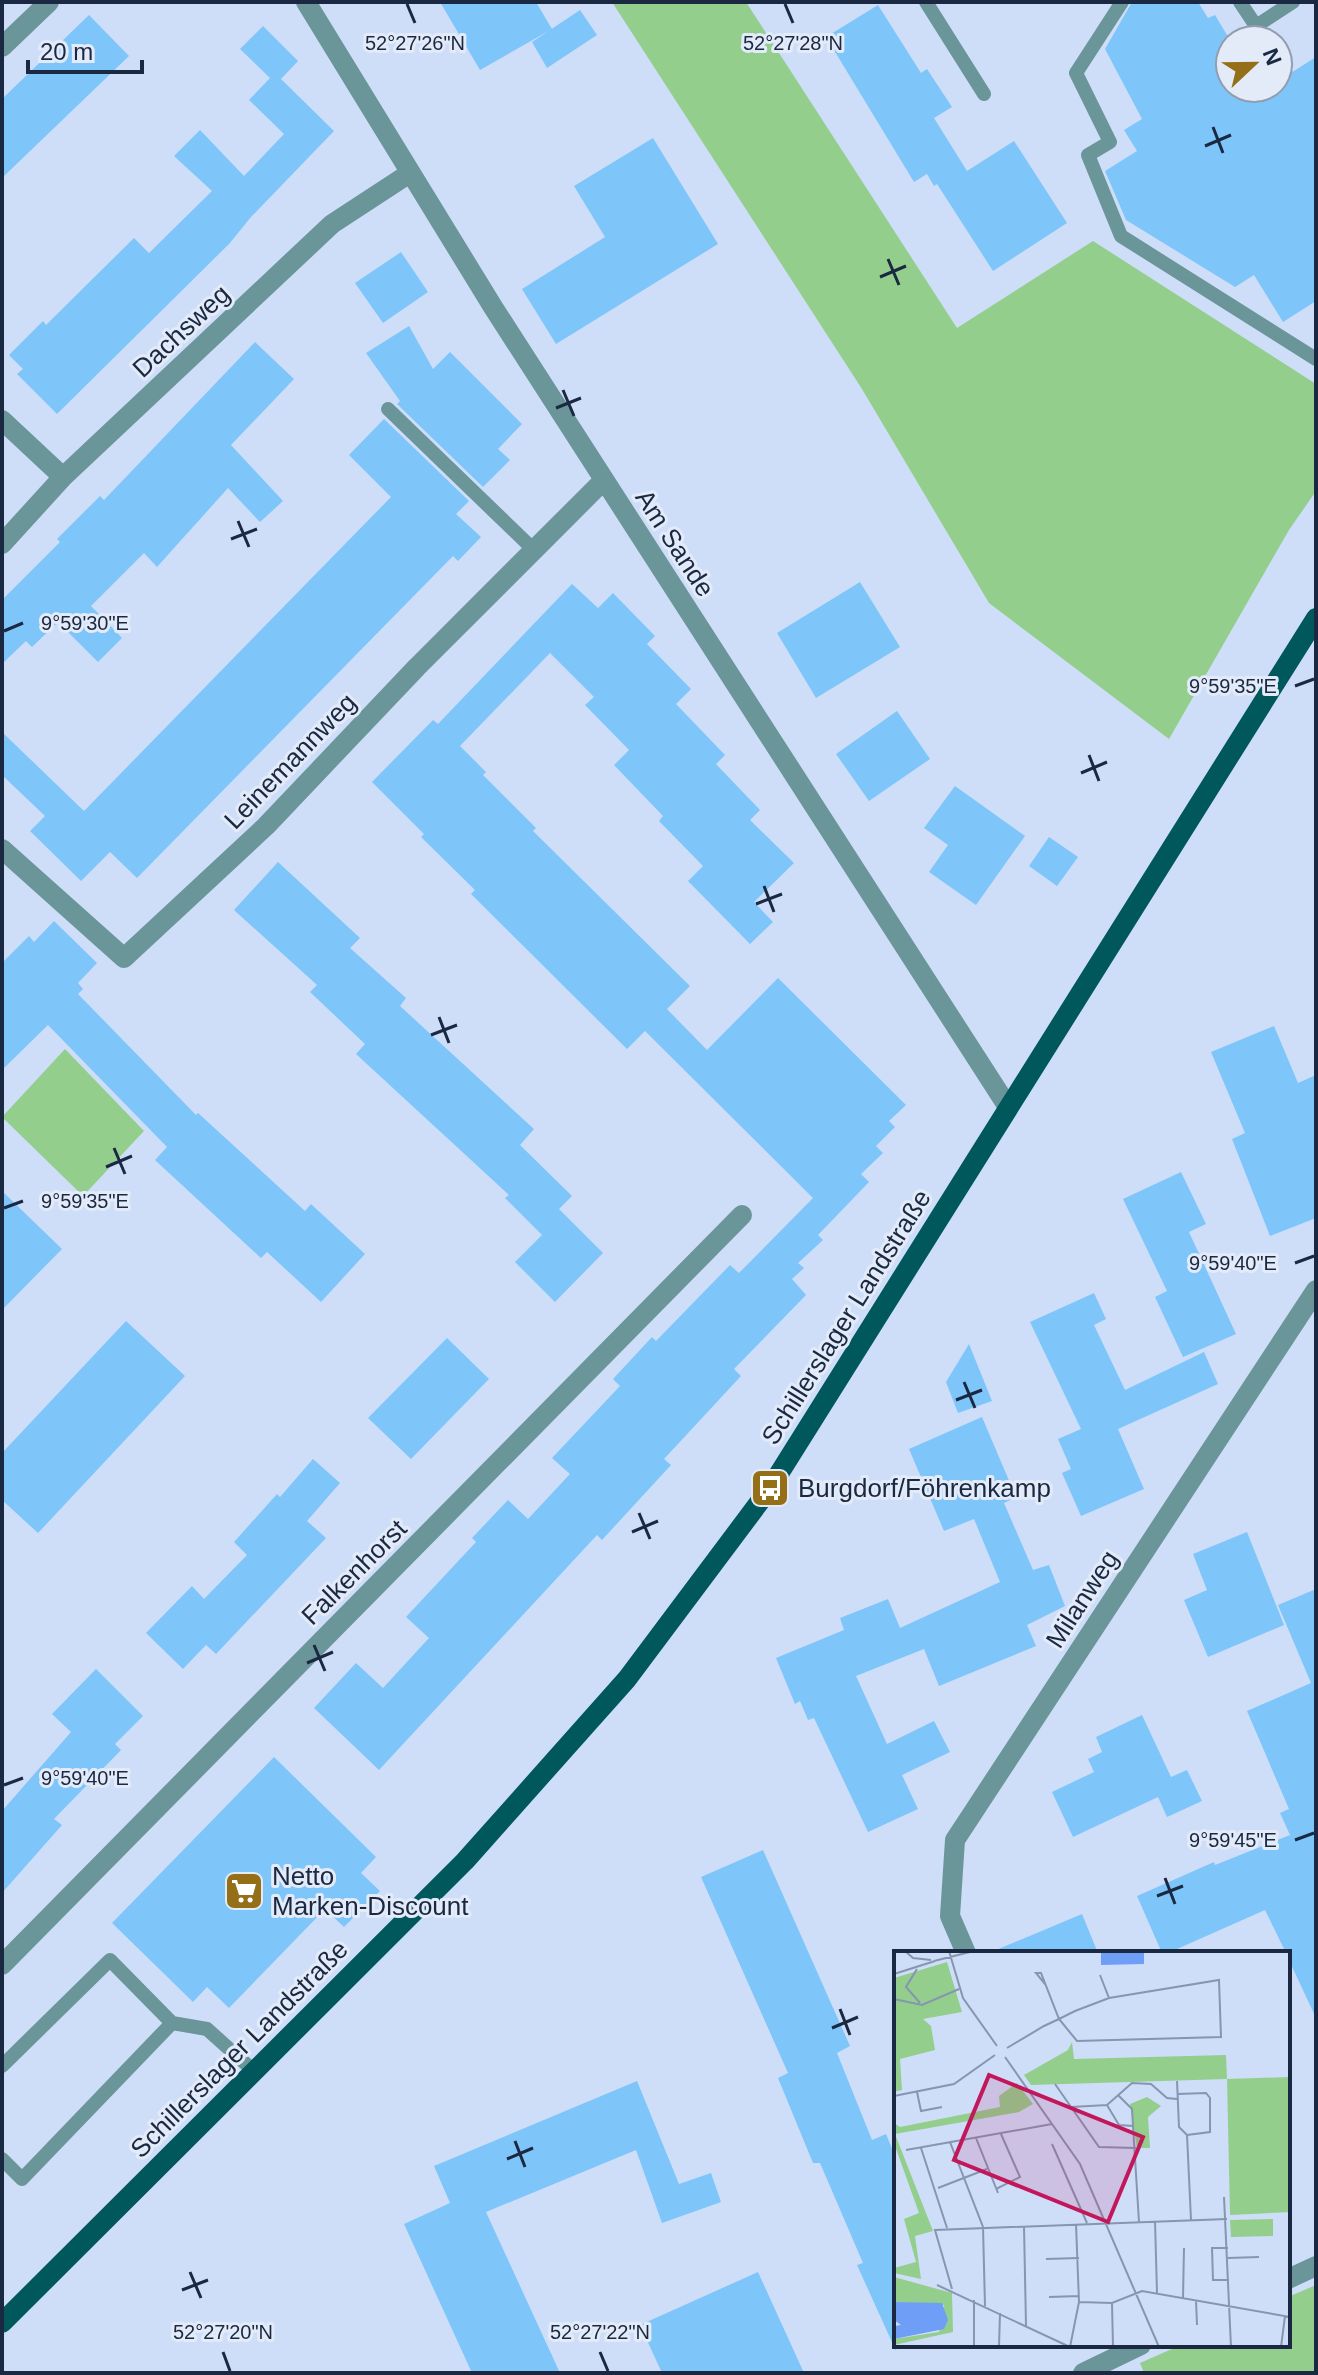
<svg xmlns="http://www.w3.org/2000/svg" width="1318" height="2375" font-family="Arial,sans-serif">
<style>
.green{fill:#93ce8c}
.building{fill:#7ec5fa}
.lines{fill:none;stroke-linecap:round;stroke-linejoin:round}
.service{stroke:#6b9699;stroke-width:14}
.minor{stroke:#6b9699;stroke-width:20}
.primary{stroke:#00575c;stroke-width:20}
.ticks{fill:none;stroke:#1a2842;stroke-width:3}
.labels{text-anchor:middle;stroke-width:6;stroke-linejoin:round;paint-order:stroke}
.street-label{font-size:26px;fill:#1a2842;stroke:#e3ebf9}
.poi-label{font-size:26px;fill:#1a2842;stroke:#e3ebf9;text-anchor:start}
.inset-road{fill:none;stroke:#8695b0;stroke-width:2}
.view{fill:#c2185b;fill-opacity:0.15;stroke:#c2185b;stroke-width:4}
.inset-edge{fill:none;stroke:#1a2842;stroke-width:4}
.ticks-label{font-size:20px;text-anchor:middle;fill:#1a2842;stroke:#e3ebf9;stroke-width:6;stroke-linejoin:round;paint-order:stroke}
</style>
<rect width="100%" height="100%" fill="#cedef9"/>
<path class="green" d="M612,2H746L957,328L1093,241L1316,384V491L1289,530L1169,739L989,603L862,389Z
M65,1049L144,1131L83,1196L2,1117Z
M1316,2285V2373H1144L1140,2363L1181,2345H1288V2297Z"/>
<path class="building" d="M440,2H536L552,29L480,70Z
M1132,2H1198L1208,18L1215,15L1230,40V88H1259L1261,92L1267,88H1278V81L1316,57V301L1283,322L1254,275L1235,287L1126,220L1105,171L1137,151L1124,130L1142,119L1105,49Z
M878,5L921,73L927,69L952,107L934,118L967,171L1014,141L1067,223L993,271L937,184L934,186L927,174L914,182L826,37Z
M580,10L597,35L547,68L532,42Z
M89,15L129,56L2,178V99Z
M263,26L298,61L281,79L334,131L251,217L229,244L57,414L17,374L23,369L9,355L43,321L46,325L134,238L149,253L212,191L174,156L200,130L244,176L284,134L249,100L270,78L240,49Z
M653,138L718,244L556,344L522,289L605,237L574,186Z
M401,252L428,292L383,323L355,283Z
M409,326L433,369L450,352L522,424L498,449L510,460L483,487L397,404L400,401L366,353Z
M255,342L294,379L231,445L283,501L260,522L228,488L157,567L144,553L91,606L122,638L98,662L58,622L32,647L26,641L2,664V600L60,542L57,539L100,496L104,500Z
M384,419L469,501L456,514L481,537L458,561L453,556L137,878L110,852L81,881L30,831L45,816L2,775V732L84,811L391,497L349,455Z
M860,582L900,647L816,698L777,633Z
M572,584L598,608L613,593L655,636L647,644L691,689L676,704L725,755L716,764L760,810L750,820L794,863L754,902L773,922L750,944L688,881L703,866L659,821L663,816L614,765L629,750L585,705L594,697L550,653L460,746L486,772L483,775L536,828L533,831L690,986L667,1009L707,1050L778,978L906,1105L889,1121L895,1127L876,1146L883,1153L861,1174L869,1182L818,1235L823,1240L798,1263L804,1268L792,1279L806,1295L734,1369L741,1376L664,1459L671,1465L602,1540L597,1535L379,1770L314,1708L356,1663L383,1688L429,1638L406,1617L476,1542L472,1538L508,1500L528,1519L570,1474L552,1458L620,1386L613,1379L652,1337L656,1341L730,1265L739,1273L813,1198L645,1031L627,1049L471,894L475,890L421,837L424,834L372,782L433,720L438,724Z
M897,711L930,759L869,801L836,754Z
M955,786L1025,836L976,905L929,872L948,845L924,828Z
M1049,837L1078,857L1057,886L1029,866Z
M278,862L360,938L350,948L406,998L400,1006L534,1129L520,1145L572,1196L559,1209L603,1253L555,1302L515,1262L542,1235L505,1198L509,1195L356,1054L365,1044L310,992L317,985L234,910Z
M54,921L97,963L78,983L83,989L78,994L196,1115L198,1113L305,1211L311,1204L365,1254L321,1302L267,1252L261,1258L155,1160L167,1147L48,1025L2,1070V963L29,936L34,942Z
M1274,1026L1298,1083L1316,1075V1218L1270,1236L1232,1139L1245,1133L1211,1052Z
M1181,1172L1206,1224L1189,1232L1236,1334L1183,1357L1155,1297L1167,1291L1123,1199Z
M2,1191L62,1249L2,1310Z
M1094,1293L1106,1319L1094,1325L1125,1390L1204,1352L1218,1384L1118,1429L1144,1489L1081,1516L1062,1473L1071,1469L1058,1439L1081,1429L1030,1322Z
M126,1321L185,1376L38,1533L2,1500V1453Z
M447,1338L489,1379L411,1459L368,1418Z
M969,1344L992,1401L958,1413L946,1382Z
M982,1417L1016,1497L1004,1503L1033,1570L1049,1565L1065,1606L1027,1625L1036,1646L939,1686L924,1649L856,1676L887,1744L934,1721L950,1752L902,1775L918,1809L868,1832L814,1718L808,1720L800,1701L795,1704L776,1658L844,1630L840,1618L888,1599L900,1628L1000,1582L974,1519L944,1531L909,1449Z
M313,1459L340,1483L307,1521L326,1538L216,1654L206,1645L183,1669L146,1633L192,1586L204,1599L247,1555L234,1542L277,1494L280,1497Z
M1247,1532L1284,1625L1208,1657L1184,1600L1207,1590L1193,1554Z
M1316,1589V2018L1288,1958V1953H1286L1265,1910L1168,1953H1162L1137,1896L1214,1862L1215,1865L1290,1835L1280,1813L1289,1809L1247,1711L1311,1683L1278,1605Z
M96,1669L143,1716L115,1744L121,1750L54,1819L62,1825L2,1893V1811L71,1732L52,1714Z
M1142,1715L1171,1777L1187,1770L1202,1801L1167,1817L1158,1797L1073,1837L1052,1792L1094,1772L1088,1759L1102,1752L1096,1737Z
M274,1757L376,1857L361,1873L380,1891L344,1927L325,1909L229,2008L207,1987L193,2002L112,1923Z
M763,1850L850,2046L837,2053L872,2140L886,2134L896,2158V2351L857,2265L863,2263L820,2163H813L778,2078L788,2073L701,1877Z
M1082,1914L1098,1953H989Z
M637,2081L679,2184L711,2173L721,2202L662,2223L636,2150L486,2212L560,2373H472L404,2224L450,2203L434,2166Z
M758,2272L804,2373H662L640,2325Z"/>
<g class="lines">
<path class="service" d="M926,2L984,94
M1122,2L1076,73L1110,142L1088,155L1121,236L1316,359
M1240,2L1256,26L1293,2
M388,409L534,550
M2,2066L110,1960L172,2023L207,2029L255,2072
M2,2159L22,2179L172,2023"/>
<path class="minor" d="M306,2L493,307L1008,1107
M2,47L49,2
M2,420L63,477
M2,544L63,477L332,224L410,173
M2,849L124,958L266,826L417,667L604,480
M966,1953L950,1916L955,1840L1316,1290
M2,1965L742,1215
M1288,2279L1316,2266
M1083,2373L1141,2345"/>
<path class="primary" d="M2,2323L465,1861L627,1679L770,1488L1316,618"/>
</g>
<path class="ticks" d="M407,4L415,23M785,4L793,23M1213,127L1223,153M1205,146L1231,135M888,259L899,285M880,277L906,266M563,390L574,416M556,408L581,398M238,521L249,547M231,539L257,529M4,631L23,623M1295,686L1314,679M1089,755L1099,781M1081,773L1107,762M764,886L774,912M756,904L782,894M439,1017L449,1043M431,1035L457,1025M114,1148L125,1174M106,1167L132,1156M4,1208L23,1201M1295,1263L1314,1256M964,1382L975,1408M956,1400L982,1390M639,1513L650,1539M632,1532L658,1521M314,1645L325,1671M307,1663L333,1652M4,1785L23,1778M1295,1840L1314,1833M1165,1878L1175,1904M1157,1896L1183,1886M840,2009L850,2035M832,2028L858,2017M515,2141L525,2167M507,2159L533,2148M190,2272L201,2298M182,2290L208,2280M223,2352L230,2371M600,2352L608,2371"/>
<defs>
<g id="bus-square" transform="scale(2)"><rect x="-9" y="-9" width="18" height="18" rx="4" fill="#956e18" stroke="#e3ebf9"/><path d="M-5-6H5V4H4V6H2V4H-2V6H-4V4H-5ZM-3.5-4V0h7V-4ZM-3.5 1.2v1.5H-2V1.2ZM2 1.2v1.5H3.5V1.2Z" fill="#fff"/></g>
<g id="supermarket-square" transform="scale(2)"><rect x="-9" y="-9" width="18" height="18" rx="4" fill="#956e18" stroke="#e3ebf9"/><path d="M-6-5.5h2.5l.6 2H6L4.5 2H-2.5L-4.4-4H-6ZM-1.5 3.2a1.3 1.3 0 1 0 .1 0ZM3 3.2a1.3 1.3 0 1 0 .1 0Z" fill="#fff"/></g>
</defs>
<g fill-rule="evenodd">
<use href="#bus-square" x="770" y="1488"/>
<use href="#supermarket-square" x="244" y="1891"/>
</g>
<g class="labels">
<g class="street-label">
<text transform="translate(181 331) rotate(-43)" y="9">Dachsweg</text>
<text transform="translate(675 543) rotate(57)" y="9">Am Sande</text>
<text transform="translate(290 761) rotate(-46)" y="9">Leinemannweg</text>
<text transform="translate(846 1317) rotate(-58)" y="9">Schillerslager Landstraße</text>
<text transform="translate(354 1572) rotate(-45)" y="9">Falkenhorst</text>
<text transform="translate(1082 1599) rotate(-57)" y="9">Milanweg</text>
<text transform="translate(239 2049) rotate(-45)" y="9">Schillerslager Landstraße</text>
</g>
<g class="poi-label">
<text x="798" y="1497">Burgdorf/Föhrenkamp</text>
<text x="272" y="1885">Netto<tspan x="272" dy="30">Marken-Discount</tspan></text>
</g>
</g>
<g transform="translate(894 1951)">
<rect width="396" height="396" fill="#cedef9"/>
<path d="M53,11L68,61L29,68L37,75L41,99L6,108L8,139L0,141V27ZM178,91L180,108L332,104L333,128L396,126V261L336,264L333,128L137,134L130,124L174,99ZM123,132L139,153L125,161L1,183L39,280L21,285L27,328L0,322V317L22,311L10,268L25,262L0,192V172L6,176L106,156L105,145ZM253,146L267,155L254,166L256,197H243L236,153ZM379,268V285L337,286L336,269ZM0,326L58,342L59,381L0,394V388L45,381L50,354L0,351Z" fill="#93ce8c"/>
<path d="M207,0H250V13L207,14ZM0,351L48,352L54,369L50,378L0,388V375L7,374L0,369Z" fill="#6e9ef6"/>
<path class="inset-road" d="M11,0L19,7L37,9M55,0L69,47L103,95M40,10L80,0M23,18L12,36L26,52M0,23L41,10M206,24L215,47M0,48L28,54L65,38M113,97L150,75L165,68L181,60L215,47L325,29L327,86L183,90L165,68L147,22H142L151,33M111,106L186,213L265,396M283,130L285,176L293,184L297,269M161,133L205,196L242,197M23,141L27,160L48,156M283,143L312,142L316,147V181L293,184M224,144L238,158L239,175M0,145L60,133L101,104M213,154L238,132L257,133L273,147L283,148M177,156L213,154L225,174L239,175L245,271M82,187L104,242M56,191L89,276L91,355M158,193L193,272M27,197L53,277M12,199L158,173M44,237L93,218M102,238L126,226L107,183M330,246L337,396M261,270L263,342M130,275L132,375M334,297H318L319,329H335M334,307L365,306M152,308L185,307M43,334L176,396M58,338L41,279L333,268M155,346L185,345M289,347L290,297M302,349L303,374M185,351L218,352L248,340L396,366M218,352L219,396M80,396V349M105,396L106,362M176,396L185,351L182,273M387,396L391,365"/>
<path class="view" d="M95,124L249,186L214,271L60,209Z"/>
<rect width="396" height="396" class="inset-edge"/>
</g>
<g class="ticks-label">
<text x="415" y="50">52°27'26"N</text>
<text x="793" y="50">52°27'28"N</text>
<text x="85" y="630">9°59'30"E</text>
<text x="1233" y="693">9°59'35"E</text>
<text x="85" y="1208">9°59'35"E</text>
<text x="1233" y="1270">9°59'40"E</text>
<text x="85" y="1785">9°59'40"E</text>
<text x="1233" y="1847">9°59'45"E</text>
<text x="223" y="2339">52°27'20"N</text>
<text x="600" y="2339">52°27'22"N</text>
</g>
<rect width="1318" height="2375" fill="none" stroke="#1a2842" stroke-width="8"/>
<g transform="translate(1254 64) rotate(68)"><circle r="38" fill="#e3ebf9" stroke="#939db0" stroke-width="2"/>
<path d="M0-6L14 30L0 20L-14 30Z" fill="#956e18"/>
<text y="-12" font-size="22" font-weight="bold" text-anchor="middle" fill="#1a2842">N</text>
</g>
<path d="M28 60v12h114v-12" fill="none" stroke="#1a2842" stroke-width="4"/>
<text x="40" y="60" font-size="24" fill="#1a2842" stroke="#e3ebf9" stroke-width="6" paint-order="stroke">20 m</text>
</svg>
